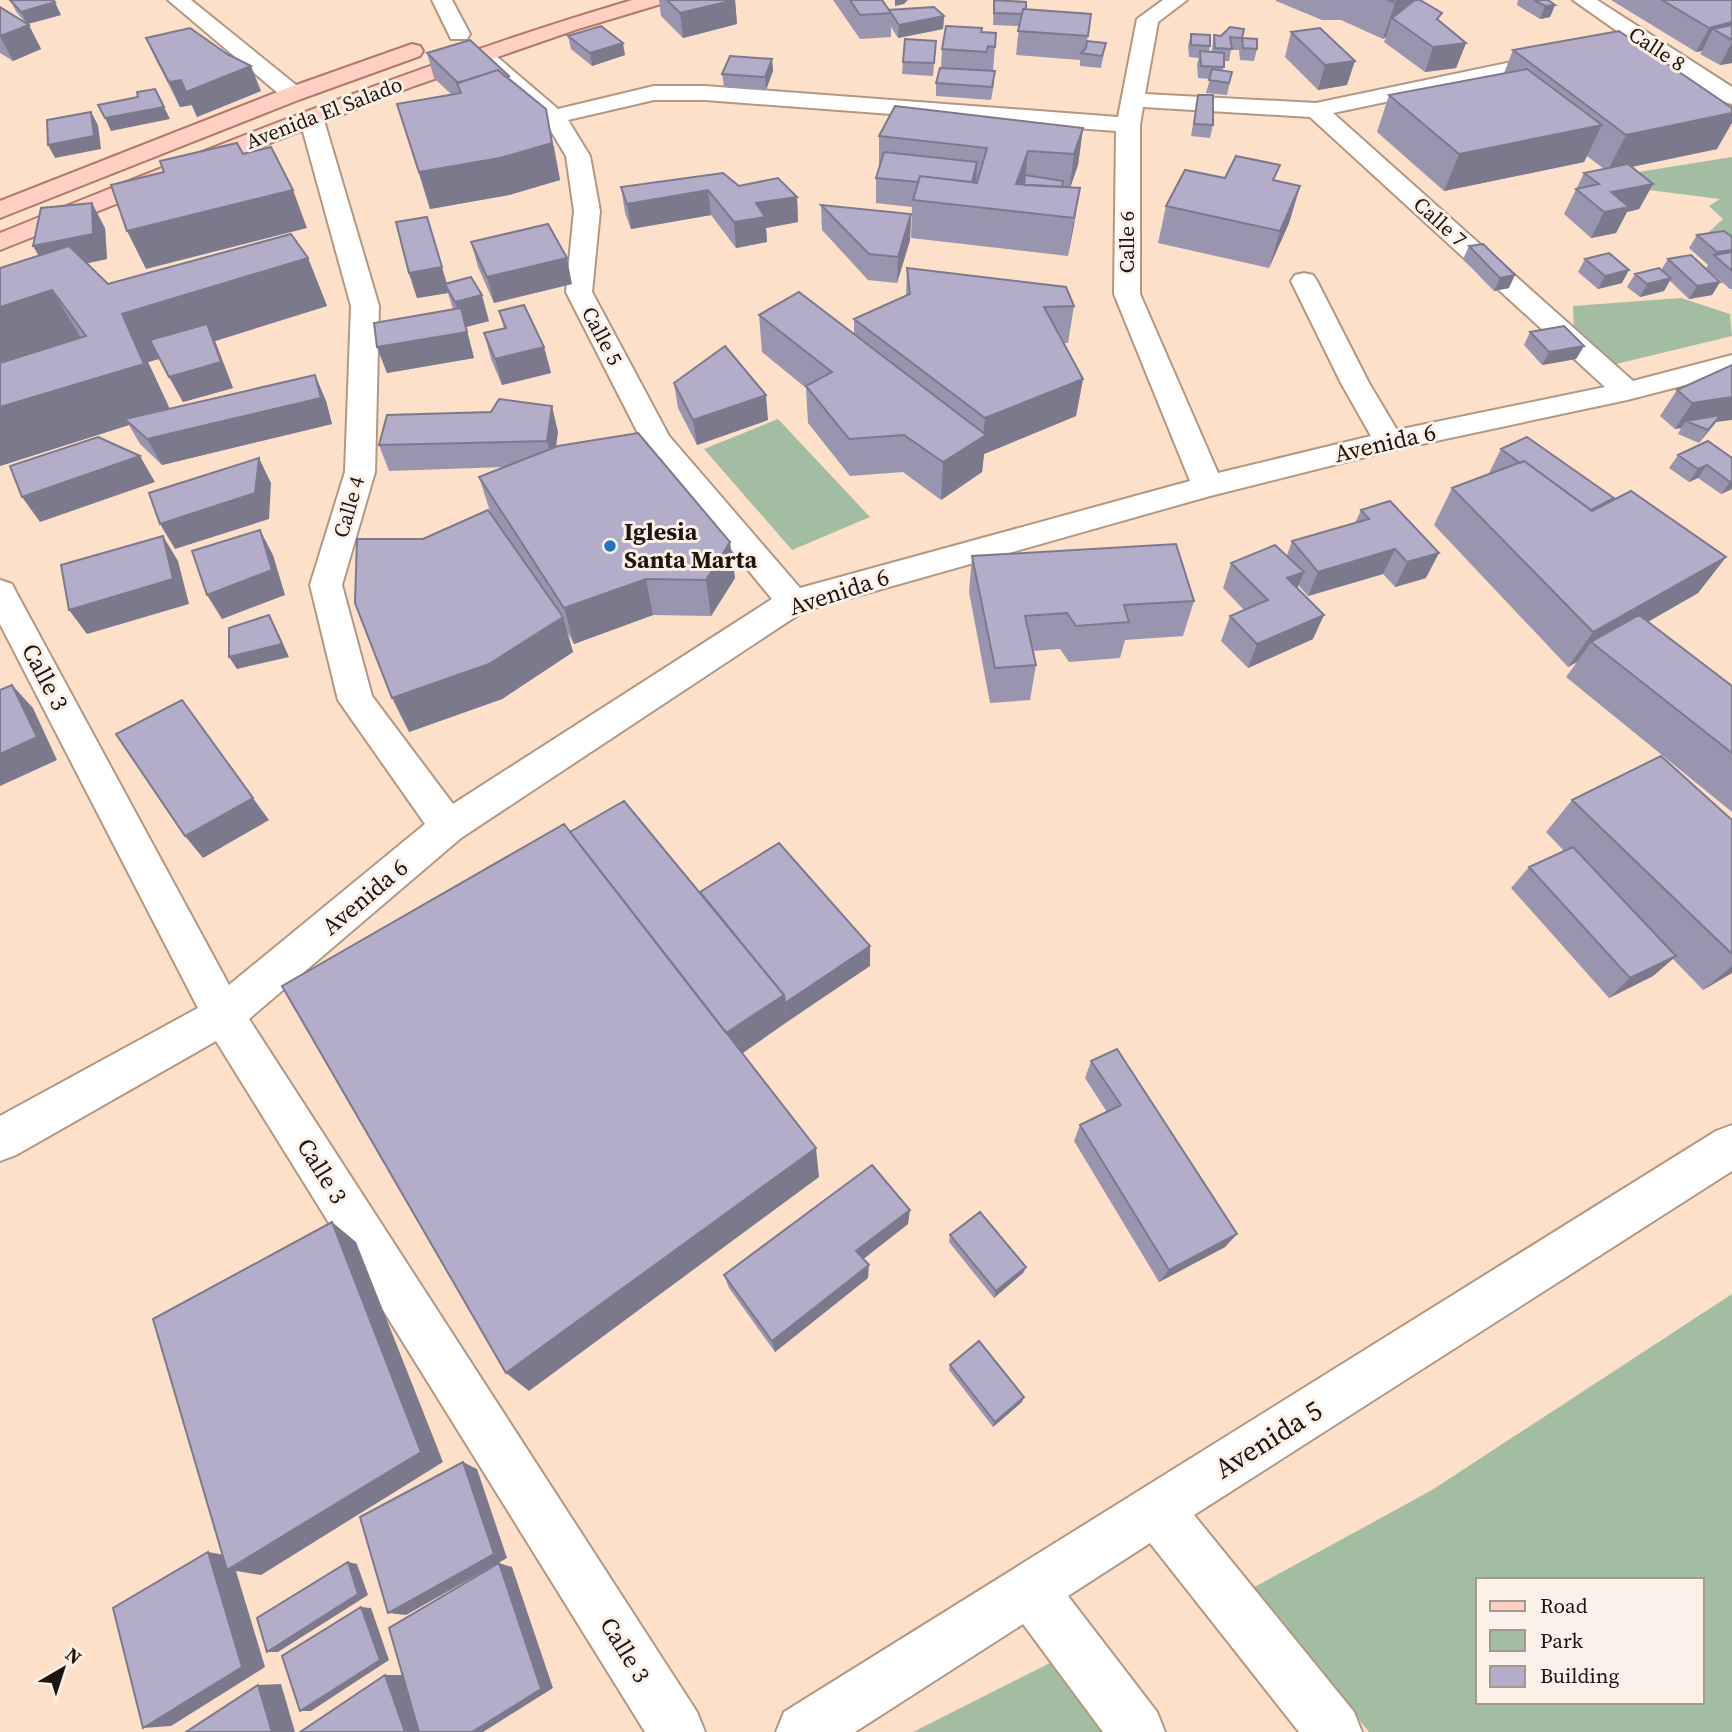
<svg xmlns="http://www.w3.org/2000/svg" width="1732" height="1732" font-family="'Source Serif 4',serif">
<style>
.green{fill:#a3bda2;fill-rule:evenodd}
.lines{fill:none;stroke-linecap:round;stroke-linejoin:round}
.minor-casing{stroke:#b29883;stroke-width:4}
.major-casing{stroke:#b07969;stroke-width:4}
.minor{fill:#fff;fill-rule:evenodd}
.major{fill:#fecfc2;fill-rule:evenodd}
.wall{fill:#9a95ae}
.shaded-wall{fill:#7d798d}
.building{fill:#b3adca;stroke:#7d798d;stroke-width:2}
.poi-dot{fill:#1b77c4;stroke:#fcf1e8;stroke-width:2.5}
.labels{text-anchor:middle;stroke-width:6;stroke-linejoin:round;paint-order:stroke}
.far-street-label{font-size:21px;fill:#1e150d;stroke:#fcf1e8}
.street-label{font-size:24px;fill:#1e150d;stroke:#fcf1e8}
.poi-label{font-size:24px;font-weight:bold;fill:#1e150d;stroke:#fcf1e8;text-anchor:start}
.near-street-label{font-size:28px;fill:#1e150d;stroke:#fcf1e8}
</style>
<rect width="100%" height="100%" fill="#fce0ca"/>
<path class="green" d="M1732,157V250L1701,239L1723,219L1709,206L1720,199L1649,190L1632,173Z
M1681,298L1730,314L1732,336L1608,366L1574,334L1573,306Z
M778,419L870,517L792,550L704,449Z
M1732,1294V1732H1369L1251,1589L1432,1490ZM1478,1580H1702V1702H1478Z
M1050,1663L1101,1732H913Z"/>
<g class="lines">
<g class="minor-casing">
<path id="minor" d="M168,0H191L301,89L304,94L301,99H285Z
M432,0H452L470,34L467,39H451Z
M1163,0H1187L1158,22L1145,94L1316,103L1627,38L1573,0H1597L1732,87V104L1724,102L1642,48L1333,113L1633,381L1732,355V373L1627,400L1389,451L1210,496L804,611L461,838L249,1019L697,1712L705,1732H645L216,1041L16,1155L0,1161V1116L198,1008L0,624V580L12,584L16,592L229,985L425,824L338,700L310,585L345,472L351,306L299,117L303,112H319L323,117L379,306L375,472L342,585L372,696L453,804L772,599L642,441L566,292L574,211L566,156L545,121L472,59L469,54L472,49H488L558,109L654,86H705L1118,117L1137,19ZM654,100H705L1116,131L1114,294L1190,481L800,588L669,436L592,292L600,211L590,156L568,120ZM1143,107L1310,117L1605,387L1397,430L1369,383L1317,281L1313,275L1304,273L1295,275L1291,281L1341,383L1371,436L1218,473L1140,294V125Z
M1732,1125V1171L1194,1515L1354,1712L1362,1732H1299L1150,1543L1068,1596L1157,1712L1165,1732H1103L1023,1624L855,1732H776L784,1712L1716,1131Z"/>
</g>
<g class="major-casing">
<path id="major" d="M632,0H664L661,4L578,29L414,86L0,250V233C208,149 416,64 632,0Z
M412,44L420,46L423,51L420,56L301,99L0,218V201L285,89Z"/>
</g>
<use href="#minor" class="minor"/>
<use href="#major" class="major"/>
</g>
<path class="wall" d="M10,0L61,15L28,24L41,49L13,61L0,53V7L26,23L17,13Z
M659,0H735L737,24L683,38L661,16Z
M833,0H882L889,10L944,16L943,29L898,38L891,27V37L860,39Z
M994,0L1027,9L1091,14L1087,41L1106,43L1101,68L1080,66V60L1016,55L1019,26L993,25Z
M1276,0H1421L1439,21L1466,43L1456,68L1425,72L1384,42L1386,37L1383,39L1341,20H1322L1276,1Z
M1518,0H1548L1555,5L1550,17L1540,19L1517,5Z
M1611,0H1732V63L1720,65L1700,54L1702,51L1696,52Z
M981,32L996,33L993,71L994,84L991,100L936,96V83L941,68L942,49Z
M1291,32L1347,85L1318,90L1285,57Z
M1191,34L1210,46L1209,52H1212V48L1214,35L1242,38L1257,49L1254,61L1240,60L1239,50H1231L1229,61H1224L1223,70L1232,72L1227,95L1206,93L1210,79L1198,78L1197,64L1199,58L1189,57L1188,46Z
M568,36L625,55L592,66L571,49Z
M146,38L227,54L261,91L197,117L192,105L180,107L157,62Z
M936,41L933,76L902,74L903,62Z
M1513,50L1717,149L1631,167L1653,184L1639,209L1627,212L1616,233L1591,238L1564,214L1584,173L1604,169L1587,156L1584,162L1444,191L1377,132L1389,95L1504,73Z
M427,53L509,76L510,80L554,146L560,180L509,195L430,209L397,104L451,94L434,78Z
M772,59L773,71L766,90L724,87L722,74Z
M1198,95L1213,125L1210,138L1191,136Z
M1083,128L1078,165L1070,187L1074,225L1068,256L911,238L912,207L876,203V178L879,170V136Z
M1225,178L1276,181L1300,186L1289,223L1269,268L1158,243L1166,206Z
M739,186L797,197L798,222L766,228L767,242L736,248L711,215L631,229L625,213L621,187Z
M821,205L911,214L910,240L897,283L868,280L822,230Z
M105,228L107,259L87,263L108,284L308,258L327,306L215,341L233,388L183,402L160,359L148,362L170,409L315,375L326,401L332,424L162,465L140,444L129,425L0,466L39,256Z
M1697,235L1732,237V289H1730L1706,268L1708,265L1689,248Z
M471,242L572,284L494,303L478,267Z
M1483,244L1509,288L1494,291L1463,259L1469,246Z
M1585,259L1622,283L1598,289L1578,272Z
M1668,259L1720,282L1712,295L1689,299L1670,281L1664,291L1640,297L1627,287L1635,274L1661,270Z
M907,268L1074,306L1068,343H1064L1083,379L1076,416L984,454L982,472L941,500L903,472L850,476L808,423L806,388L762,352L759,315L854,334V319L906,295Z
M409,273L447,283L489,321L466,327L474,358L387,373L377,347L453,309L448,293L417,298Z
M499,311L544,347L551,373L502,385L491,359L484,333L504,328Z
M1530,332L1584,346L1576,359L1542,365L1524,345Z
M674,383L768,420L697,445L678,408Z
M1677,390L1716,422L1699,443L1678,434L1681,428L1675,429L1660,416Z
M558,432L556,446L735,578L711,616L653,615L574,644L567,632L573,652L502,699L409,732L423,539L499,526L491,514L479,477L504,467L389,471L379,445Z
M1501,449L1614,498L1726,557L1698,593L1648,622L1732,686V812L1566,677L1577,662L1568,667L1434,525L1452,488L1488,475Z
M1678,455L1732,458V489L1721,494L1698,478L1689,482L1669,468Z
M1361,510L1426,578L1395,587L1383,574L1308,596L1298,585L1297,588L1313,639L1248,668L1221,641L1230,616L1244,610L1223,588L1231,563L1287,555L1292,541L1355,523Z
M972,556L1194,601L1183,636L1125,640L1120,658L1069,662L1060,649L1032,651L1036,665L1030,700L990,703L969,592Z
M1572,800L1732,820V973L1703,990L1673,959L1653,976L1609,998L1511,888L1529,867L1564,851L1546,832Z
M1091,1061L1237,1234L1225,1247L1159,1282L1074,1141L1080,1125L1107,1112L1085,1078Z
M908,1224L863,1259L868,1278L775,1352L729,1288L724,1275Z
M950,1235L1026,1267L1023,1273L994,1298L949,1242Z
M950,1365L1022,1402L993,1427L949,1370Z"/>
<path class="shaded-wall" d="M735,0L737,24L683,38L680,13Z
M895,0H908L904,4L895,6Z
M1399,0H1422L1415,19L1392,18L1386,37L1383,39L1395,3Z
M55,2L61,15L27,24L21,12Z
M1555,5L1550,17L1540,19L1545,6Z
M944,16L943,29L898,38L899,25Z
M1732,22V40L1713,29L1702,51L1696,52L1709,28Z
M29,25L41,49L13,61L0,36Z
M1732,42V63L1720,65L1731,44Z
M623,43L625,55L592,66L590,53Z
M1466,43L1456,68L1425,72L1433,47Z
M772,59L773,71L766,90L765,77Z
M1355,61L1347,85L1318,90L1325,65Z
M251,66L261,91L197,117L186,92Z
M181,80L192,105L180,107L169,82Z
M164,107L170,119L111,131L105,118Z
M546,109L560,180L509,195L430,209L419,172Z
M91,112L98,125L101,149L55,158L48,145Z
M1732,113V123L1717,149L1607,172L1626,135Z
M1602,125L1584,162L1444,191L1459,154Z
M1083,128L1078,165L1069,191L1074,154Z
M1028,151L1024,188L1016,184Z
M977,162L976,188H971Z
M1653,184L1639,209L1627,212L1616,233L1591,238L1604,212L1611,192Z
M1300,186L1289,223L1269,268L1280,231Z
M1080,188L1074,225L1068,256L1074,218Z
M293,190L307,228L146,269L127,231Z
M708,190L711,215L631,229L627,204Z
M797,197L798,222L766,228L767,242L736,248L734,222L756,203Z
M92,203L105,228L107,259L48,272L33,246Z
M911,214L910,240L897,283L898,257Z
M1732,250V261L1715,256L1717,252Z
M308,258L327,306L215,341L233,388L183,402L169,377L213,342L148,362L171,412L125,419L129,425L0,466V407L122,314Z
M567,258L572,284L494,303L487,277Z
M442,267L449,291L445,284L448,293L417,298L409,273Z
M1629,270L1622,283L1598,289L1605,276Z
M1515,275L1509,288L1494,291L1500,278Z
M1671,278L1664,291L1640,297L1647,284Z
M1720,282L1712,295L1689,299L1697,286Z
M52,290L81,338L0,366V307Z
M482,295L489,321L466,327L474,358L387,373L377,347L463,328L455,302Z
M1584,346L1576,359L1542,365L1549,352Z
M544,347L551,373L502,385L495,359Z
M315,375L326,401L332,424L162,465L147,439Z
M1083,379L1076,416L984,454L982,472L941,500L943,462L983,437L985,418Z
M766,395L768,420L697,445L693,420Z
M1732,397V420L1716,422L1699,443L1708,430L1686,421L1681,428L1675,429L1692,403Z
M552,406L558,432L553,466L547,441Z
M140,456L155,482L40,522L22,497Z
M259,458L271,483L269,519L175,549L160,524Z
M1707,465L1698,478L1689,482L1698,469Z
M1732,481V489L1721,494L1730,482Z
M260,530L273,555L285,595L222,619L207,595Z
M163,536L178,561L189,604L87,634L69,610Z
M730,542L735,578L711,616L706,580Z
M1395,549L1383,574L1308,596L1318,572Z
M1439,553L1426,578L1395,587L1407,562Z
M1726,557L1698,593L1600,649L1591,642L1577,662L1568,667L1593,632Z
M1304,572L1294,596L1287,578Z
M646,579L653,615L574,644L564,608Z
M269,615L276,628L289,657L237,669L229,657Z
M1324,615L1313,639L1248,668L1257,644Z
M563,617L573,652L502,699L409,732L392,698Z
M12,685L33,708L57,760L0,786V754Z
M253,798L269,820L203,858L185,836Z
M870,946V966L787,1022L785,1003Z
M1676,956L1653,976L1609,998L1630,978Z
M1732,966V973L1703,990Z
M784,995L787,1022L730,1062L724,1035Z
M816,1148L819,1177L529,1391L506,1373Z
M910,1210L908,1224L857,1264L856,1251Z
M332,1222L356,1242L443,1462L261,1575L236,1571L265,1667L171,1726L143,1728L208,1552L231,1556Z
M1237,1234L1225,1247L1159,1282L1169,1270Z
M869,1265L868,1278L775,1352L772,1341Z
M1026,1267L1023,1273L994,1298L996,1291Z
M1024,1397L1022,1402L993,1427L995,1422Z
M463,1462L477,1469L507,1558L406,1615L388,1613Z
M348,1562L357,1564L368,1595L278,1652H267Z
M499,1563L512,1567L553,1688L483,1732H472Z
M361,1607L371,1608L389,1660L311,1711H300Z
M385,1675H403L423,1732H405Z
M281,1684L295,1732H272L258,1685Z"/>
<path class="building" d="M10,0H53L55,2L21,12Z
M667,0H734L680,13Z
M850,0H882L891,13L860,15Z
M994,0L1026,2V9H1023L1022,14L994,13Z
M1388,0H1399L1395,3Z
M1415,0H1420L1442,13L1437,19L1466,43L1433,47L1392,18Z
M1534,0H1548L1555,5L1545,6Z
M1662,0H1732V22L1709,28Z
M0,7L29,25L0,36Z
M934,7L944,16L899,25L889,10Z
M1023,9L1091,14L1088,36L1018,31Z
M1732,25V40L1713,29Z
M601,26L623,43L590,53L568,36Z
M946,26L982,28L981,32L996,33L995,47L988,46L986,52L942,49Z
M1230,27L1244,29L1242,38L1230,37L1232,49L1215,48L1214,35L1221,36Z
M190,28L227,54L251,66L186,92L181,80L169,82L146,38Z
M1320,28L1355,61L1325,65L1291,32Z
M1619,31L1732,108V113L1626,135L1513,50Z
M1191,34L1210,35V46L1191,45Z
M1242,38L1257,39V49L1243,48Z
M905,39L936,41L934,63L903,62Z
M470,40L509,76L506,77L498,70L458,83L427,53Z
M1087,41L1106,43L1102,56L1081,53L1086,48Z
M1200,51L1224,53V67L1201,66Z
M730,56L772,59L765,77L722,74Z
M940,68L995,71L992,87L936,83Z
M1212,69L1232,72L1229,83L1209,80Z
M1527,69L1602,125L1459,154L1389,95Z
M498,70L546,109L552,143L500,158L419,172L397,104L461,93L457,83Z
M155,89L164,107L105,118L98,105L138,97L137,92Z
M1198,95H1213V125L1194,124Z
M895,106L1083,128L1074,154L1028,151L1016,184L1080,188L1074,218L913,200L920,176L977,183L987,148L879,136Z
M91,112L94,136L48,145L47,120Z
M237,143L243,154L271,147L293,190L127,231L111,185L164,172L160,161Z
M884,152L977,162L972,182L920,176L918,182L876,178Z
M1236,156L1280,165L1273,180L1300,186L1280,231L1166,206L1185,170L1225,178Z
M1628,164L1653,184L1611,192L1629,207L1604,212L1576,189L1599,184L1584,173Z
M723,173L739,186L778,178L797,197L756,203L765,217L734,222L708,190L627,204L621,187Z
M1025,175L1063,181L1062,187L1024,185Z
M92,203L93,234L33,246L41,208Z
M821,205L911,214L898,257L869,254Z
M427,217L442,267L409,273L396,222Z
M548,224L567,258L487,277L471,242Z
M1724,231L1732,237V250L1717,252L1697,235Z
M291,234L308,258L122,314L144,364L0,407V363L86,336L52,290L0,307V268L69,246L108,284Z
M1483,244L1515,275L1500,278L1469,246Z
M1732,252V271L1714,255Z
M1609,253L1629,270L1605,276L1585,259Z
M1691,255L1720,282L1697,286L1668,259Z
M907,268L1066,287L1074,306L1044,307L1083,379L985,418L854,319L910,294Z
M1659,268L1671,278L1647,284L1635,274Z
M471,277L482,295L455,302L445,284Z
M799,292L986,435L943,462L904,435L849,439L806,386L832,372L759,315Z
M524,305L544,347L495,359L484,333L506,328L499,311Z
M461,308L467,332L377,347L374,323Z
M207,324L221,362L169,377L150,340Z
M1564,326L1584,346L1549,352L1530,332Z
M725,346L766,395L693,420L674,383Z
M1732,365V397L1692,403L1677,390Z
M315,375L321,398L147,439L125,419Z
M499,399L552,406L547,441L379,445L387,415L491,412Z
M1721,415L1708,430L1686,421Z
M638,433L730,542L706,580L646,579L564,608L479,477L558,446Z
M98,437L140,456L22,497L10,466Z
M1527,437L1614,498L1591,510L1524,461L1520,463L1501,449Z
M1708,441L1732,458V481L1730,482L1707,465L1698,469L1678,455Z
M259,458L255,493L160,524L149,493Z
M1524,461L1592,511L1631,491L1726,557L1593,632L1452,488Z
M1390,501L1439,553L1407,562L1395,549L1318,572L1292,541L1369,519L1361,510Z
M488,510L563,617L489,664L392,698L355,603L357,539H423Z
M260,530L272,570L207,595L192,551Z
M163,536L173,579L69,610L61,565Z
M1176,544L1194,601L1124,605L1129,622L1076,626L1067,613L1025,616L1036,665L995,668L972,556Z
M1275,545L1304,572L1287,578L1324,615L1257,644L1230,616L1268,600L1231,563Z
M269,615L282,644L229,657V628Z
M1639,615L1732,686V753L1591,642Z
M12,685L37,737L0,754V690Z
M182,700L253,798L185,836L116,734Z
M1661,756L1732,820V954L1572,800Z
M624,801L784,995L726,1033L570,832Z
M564,824L816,1148L506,1373L282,986Z
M779,843L870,946L785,1003L784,995L700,892Z
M1573,847L1676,956L1630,978L1529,867Z
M1117,1049L1237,1234L1169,1270L1080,1125L1121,1105L1091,1061Z
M872,1165L910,1210L856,1251L869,1265L772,1341L724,1275Z
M980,1212L1026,1267L996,1291L950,1235Z
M332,1222L421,1452L227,1570L153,1319Z
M979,1341L1024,1397L995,1422L950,1365Z
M463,1462L494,1554L388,1613L360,1517Z
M208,1552L242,1667L143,1728L113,1608Z
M348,1562L358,1594L267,1652L257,1618Z
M499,1563L541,1689L472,1732H419L389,1628Z
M361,1607L380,1660L300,1711L282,1656Z
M385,1675L405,1732H300Z
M258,1685L272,1732H186Z"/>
<circle class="poi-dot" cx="610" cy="546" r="7"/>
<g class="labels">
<g class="far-street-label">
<text transform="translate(1657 49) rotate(33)" y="7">Calle 8</text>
<text transform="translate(324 113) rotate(-21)" y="7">Avenida El Salado</text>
<text transform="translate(1440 222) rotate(42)" y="7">Calle 7</text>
<text transform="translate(1127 242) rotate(-90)" y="7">Calle 6</text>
<text transform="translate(602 336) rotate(62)" y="7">Calle 5</text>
<text transform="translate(349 507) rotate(-74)" y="7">Calle 4</text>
</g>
<g class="street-label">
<text transform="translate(1385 443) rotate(-13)" y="8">Avenida 6</text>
<text transform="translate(839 592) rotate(-18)" y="8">Avenida 6</text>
<text transform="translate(45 677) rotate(62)" y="8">Calle 3</text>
<text transform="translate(365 897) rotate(-40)" y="8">Avenida 6</text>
<text transform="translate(322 1171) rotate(58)" y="8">Calle 3</text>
<text transform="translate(625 1650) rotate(58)" y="8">Calle 3</text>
</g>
<g class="poi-label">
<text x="624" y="540">Iglesia<tspan x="624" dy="28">Santa Marta</tspan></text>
</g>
<g class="near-street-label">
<text transform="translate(1268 1439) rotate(-32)" y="10">Avenida 5</text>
</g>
</g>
<rect x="1476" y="1578" width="228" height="126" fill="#fcf1e8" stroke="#a39990" stroke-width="2"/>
<rect x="1490" y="1601" width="35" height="10" fill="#fecfc2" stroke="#a39990" stroke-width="2"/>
<text x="1540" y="1613" font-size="21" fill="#1e150d">Road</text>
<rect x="1490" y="1630" width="35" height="21" fill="#a3bda2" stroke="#a39990" stroke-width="2"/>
<text x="1540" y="1648" font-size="21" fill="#1e150d">Park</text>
<rect x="1490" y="1666" width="35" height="21" fill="#b3adca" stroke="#a39990" stroke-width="2"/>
<text x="1540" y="1683" font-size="21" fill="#1e150d">Building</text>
<g transform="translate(63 1669) rotate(39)" stroke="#fcf1e8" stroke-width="5" paint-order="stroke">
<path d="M0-5L12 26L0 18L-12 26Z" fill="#1e150d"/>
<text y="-10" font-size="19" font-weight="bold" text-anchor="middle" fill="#1e150d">N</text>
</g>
</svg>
